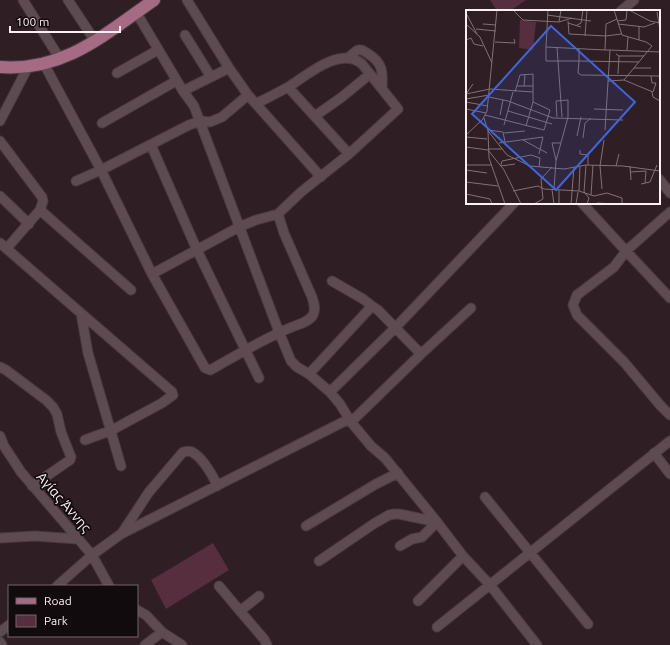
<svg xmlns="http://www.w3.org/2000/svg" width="670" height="645" font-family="Ubuntu,sans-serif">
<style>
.green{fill:#562e3e}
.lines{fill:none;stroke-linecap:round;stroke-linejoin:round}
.minor-casing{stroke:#493b41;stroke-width:11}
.major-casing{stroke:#493b41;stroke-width:14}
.minor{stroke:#5e4b52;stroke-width:9}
.major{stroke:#a56b83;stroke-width:12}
.labels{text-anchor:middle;stroke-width:3.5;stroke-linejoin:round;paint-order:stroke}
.street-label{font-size:14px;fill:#fcf0f4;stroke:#120b0d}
.inset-road{fill:none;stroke:#817277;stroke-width:1}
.view{fill:#3e66dc;fill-opacity:0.15;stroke:#3e66dc;stroke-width:2}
.inset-edge{fill:none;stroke:#fcf0f4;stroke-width:2}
</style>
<rect width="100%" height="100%" fill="#2f1e24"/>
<path class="green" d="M490,0H526L510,11H497Z
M213,543L229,570L166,609L151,580Z"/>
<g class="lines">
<g class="minor-casing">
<path id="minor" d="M23,0L60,59
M68,0L95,41
M187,0L229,68L248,95L321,177
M621,11L634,0
M136,12L183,91L194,106L279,332L291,361L297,367L309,374L330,392L340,404L351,422L371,446L385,458L437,522L463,556L490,585L537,645
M185,35L211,77
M348,58C351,56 355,51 358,50C362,49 364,51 367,53C383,63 383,71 382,89
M44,64L101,170L152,274L205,368L210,370L214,368C240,353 265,338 292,327C299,324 309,322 313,315C316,309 314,303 312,297L284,233L278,214
M117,73L158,50
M288,87L349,154
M183,91L229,68
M315,116L342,97L370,74
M0,121L28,67
M102,123L176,81
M0,141L42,197L43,201L40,210L7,248
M151,145L197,250L259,378
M659,179L670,193
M76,181L101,170L189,125L201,121L210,122L222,117L248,95
M0,196L29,224
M582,203L626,251L614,267L577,295L573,305L577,315L624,362L660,405L670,415
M40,210L131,290
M670,212L626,251L670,298
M0,243L172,392L173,395L162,403L112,430L85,440
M152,274L239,227L256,220L278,214L301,192L349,154L398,109L362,64C341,46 308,74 290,86C279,92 268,98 257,103
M332,281L363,299L372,306
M81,313L88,353L121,466
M421,354L471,308
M0,367L6,370L46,400L53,407L57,414L61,432L71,457L70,460L32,486
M309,374L372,306L378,310L421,354L351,422
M330,392L395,328L514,203
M0,436L4,446L21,472L92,555L109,586
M654,453L670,474
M485,497L588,624
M306,526L376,484L398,473
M122,533L149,492L183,452C187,451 192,451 195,454C203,459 214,477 217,486
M0,538L35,536L78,539
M400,546L412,539L422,537L437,522
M319,561L375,523L389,515L394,514H399L437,522
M57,586L92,555L121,534L349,419
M219,586L240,611
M259,596L240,611L264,639L267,645
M418,601L463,556
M137,610L146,615L162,632L182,645
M437,627L670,441
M0,632L9,625
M0,642L2,645
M145,645L162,632"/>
</g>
<g class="major-casing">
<path id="major" d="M0,67C64,72 105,34 154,0"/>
</g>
<use href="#minor" class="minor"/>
<use href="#major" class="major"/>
</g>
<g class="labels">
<g class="street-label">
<text transform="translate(64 502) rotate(49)" y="5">Αγίας Άννης</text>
</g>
</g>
<g transform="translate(466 10)">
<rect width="194" height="194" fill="#2f1e24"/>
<path d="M54,10L70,12L67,40L53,38Z" fill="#562e3e"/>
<path class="inset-road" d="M47,0L57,10L93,12L106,8M82,0L80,37L139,40M148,0L156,25L180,32L186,36L158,70L187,82L190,73H186L185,66M163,0L184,11L194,13M191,2L194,20M0,3L11,24M81,5L125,11M102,11L103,24L140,26L155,24M151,11L160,10L161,0M93,12L95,0M102,13L115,17M0,14L14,27L26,53M17,14L30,15M152,14L178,17L189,13M111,15L115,13L117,0M10,19L30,21M119,26L121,0M0,30L5,28L8,34L17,36M173,30V17M29,32L49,33L48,29M80,37V51H113L112,63L115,65L194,66M91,37L96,107M113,39V51L173,52M144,40L194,42M161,40L162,27M150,44L153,46L152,64M153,46H178M168,58H185M142,71L158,70M51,76H67M58,76L59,64M49,82L54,65L67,64V92L60,116M186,82L187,87L194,91M0,84L24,79L67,82M0,84L7,74M23,87L42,91L87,108L157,110M0,89L23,85M0,92L22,96M0,99L20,103M128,99L157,100M42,101L86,114M19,105L78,120L84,100L67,92M34,105L37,90M91,107L90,91L102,90V107M18,108L22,121L41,145L64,156L98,159L120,155L157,156L194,161M38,115L47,82M22,120L37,122L39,132M139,120L144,40H139L140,14L151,9M22,121L23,148L39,194M38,123L59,121M0,125L17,109L21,101L31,0M111,126L115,107M0,127L21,129M117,128L119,113L125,108M57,130L81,143M33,133L77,127L73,144M0,137L22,140L38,160L55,194M22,139H36M114,140V144L122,145V155M90,150L86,133H95M0,155H26M35,155L36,151L65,145L74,148L73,157M120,155L118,182L123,188L121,194M35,156L49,154M150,156L153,144M164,156L165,170M0,160L21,163M164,162L180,161M0,172L32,176M179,173L180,161M175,174L184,172L191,155M88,179L90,151L102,107M136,179L134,156L138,130M86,180L88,194M47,181L72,176L78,179L113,181L128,186L141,183L156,188V194M113,181L114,156M0,184L24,189L26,194M125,185L127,155M131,193L149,194M68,194L77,189L75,169L86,157M93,194V180M105,194L108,157M110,194L112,182"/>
<path class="view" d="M85,16L169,92L90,180L6,104Z"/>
<rect width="194" height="194" class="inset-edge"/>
</g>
<rect x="8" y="585" width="130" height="52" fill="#120b0d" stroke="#706769"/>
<rect x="16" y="598" width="20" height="6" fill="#a56b83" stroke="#706769"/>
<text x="44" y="605" font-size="12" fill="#fcf0f4">Road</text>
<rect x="16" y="615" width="20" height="12" fill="#562e3e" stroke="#706769"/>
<text x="44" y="625" font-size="12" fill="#fcf0f4">Park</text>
<path d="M10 26v6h110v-6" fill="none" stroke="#fcf0f4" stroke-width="2"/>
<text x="16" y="26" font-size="12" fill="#fcf0f4" stroke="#120b0d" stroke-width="3" paint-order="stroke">100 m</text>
</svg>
